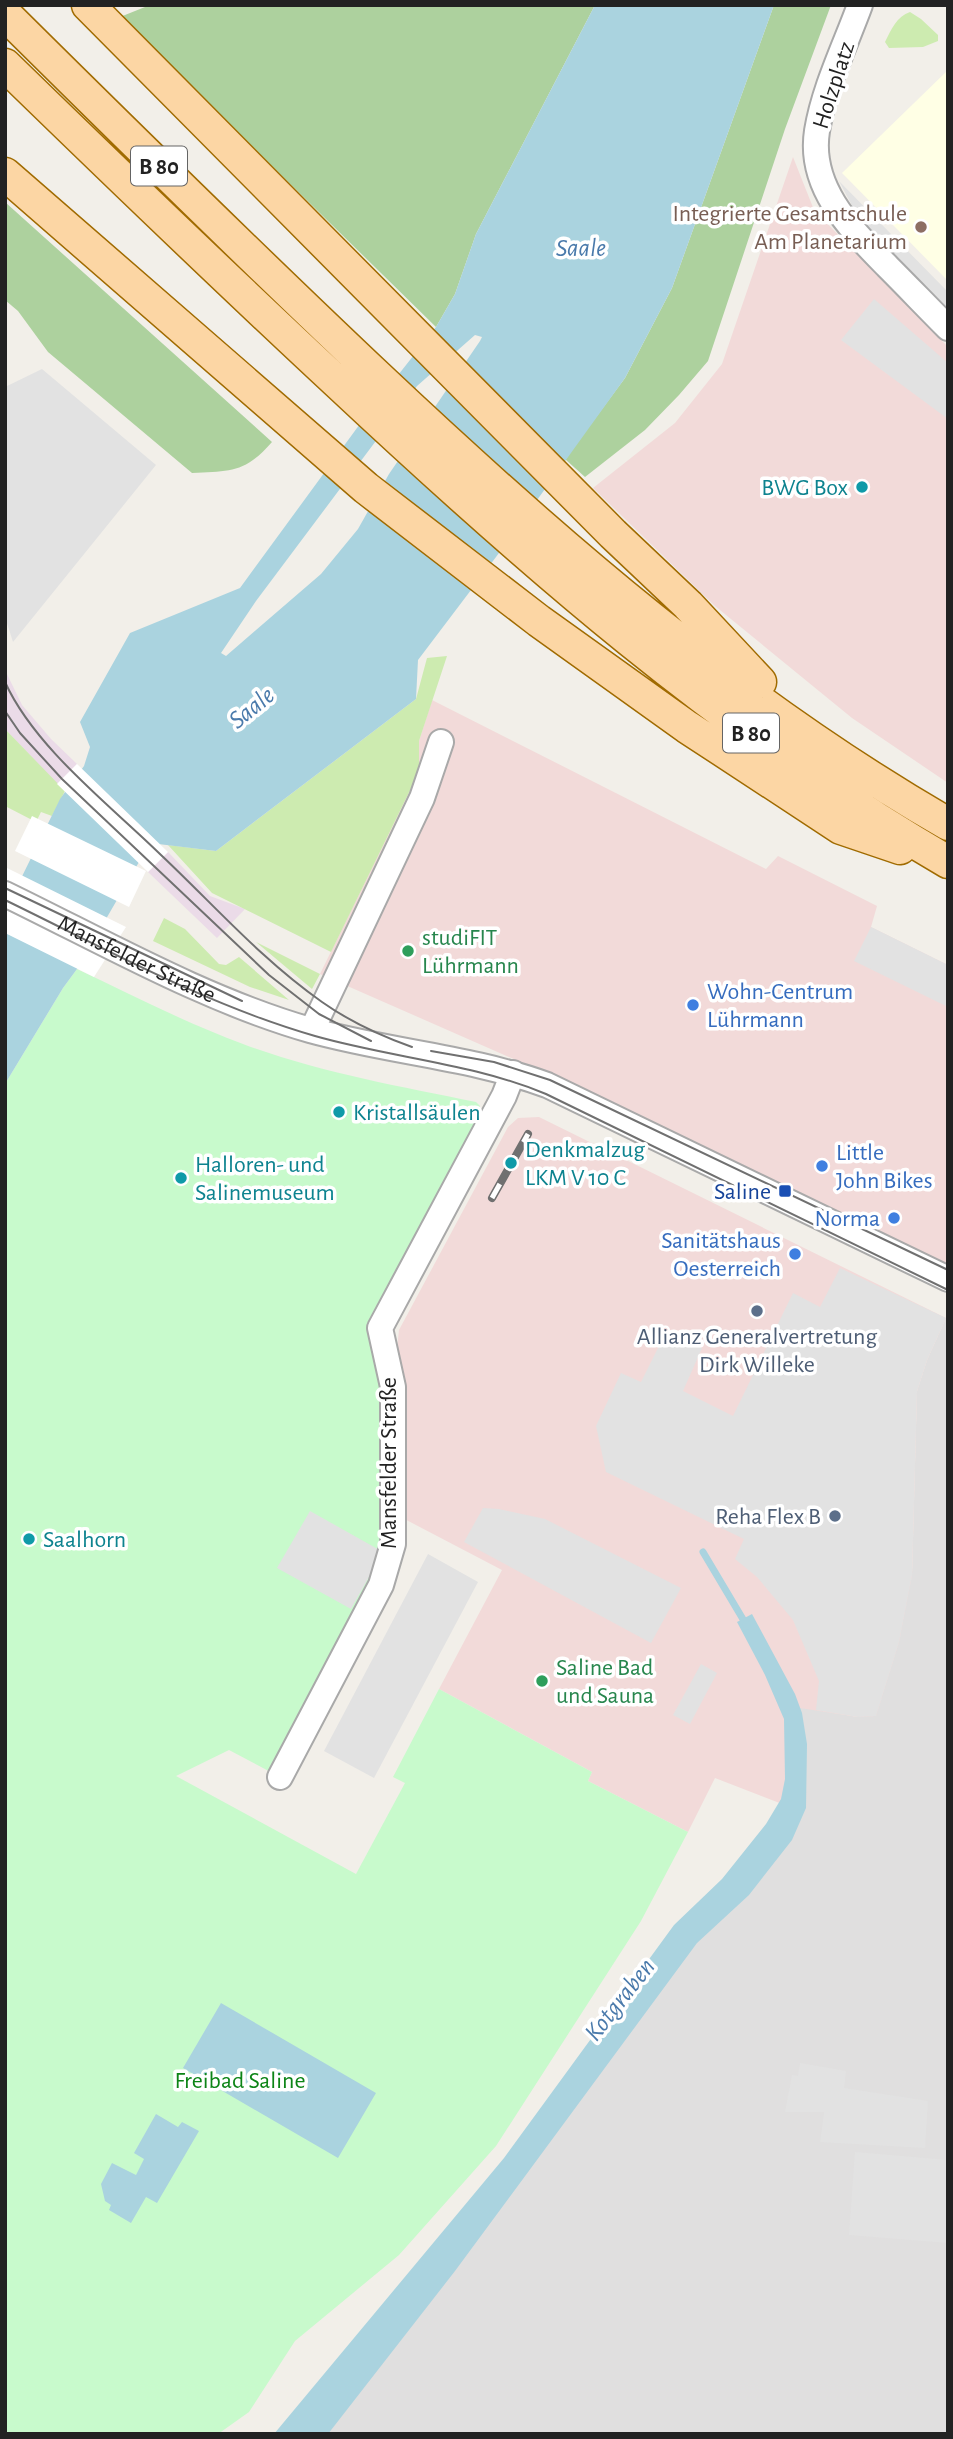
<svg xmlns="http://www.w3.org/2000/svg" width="953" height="2439" font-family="'Alegreya Sans',sans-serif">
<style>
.residential{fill:#e0dfdf}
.commercial{fill:#f2dad9}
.industrial{fill:#ebdbe8}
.education{fill:#ffffe5}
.grass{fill:#cdebb0}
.forest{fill:#add19e}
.park{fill:#c8facc}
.parking{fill:#e2e2e2}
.water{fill:#aad3df;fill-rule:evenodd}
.pier{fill:#fff}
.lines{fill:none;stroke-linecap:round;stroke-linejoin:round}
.stream{stroke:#aad3df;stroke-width:7}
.minor-casing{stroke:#a9a9a9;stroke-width:28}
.major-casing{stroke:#a06b00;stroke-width:35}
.minor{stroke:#fff;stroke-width:24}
.major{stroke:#fcd6a4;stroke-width:32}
.tram{stroke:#707070;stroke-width:2}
.rail-casing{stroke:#707070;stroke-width:8}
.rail{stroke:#fff;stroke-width:5;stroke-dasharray:16;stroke-linecap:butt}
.education-dot{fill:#8d6e63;stroke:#fff;stroke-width:2.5}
.culture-dot{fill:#0f9aa8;stroke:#fff;stroke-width:2.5}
.leisure-dot{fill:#2e9e5b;stroke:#fff;stroke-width:2.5}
.shop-dot{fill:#3f7fe0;stroke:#fff;stroke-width:2.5}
.transit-dot{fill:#1a4fb4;stroke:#fff;stroke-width:2.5}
.service-dot{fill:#5c6f8a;stroke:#fff;stroke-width:2.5}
.labels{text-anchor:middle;stroke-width:7;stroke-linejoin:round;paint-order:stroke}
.shield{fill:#fff;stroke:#646464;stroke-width:2}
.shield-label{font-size:23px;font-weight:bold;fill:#222}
.street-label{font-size:24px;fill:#222;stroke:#fff}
.education-label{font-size:24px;fill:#785e54;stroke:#fff;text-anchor:end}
.culture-label{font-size:24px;fill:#0d838f;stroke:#fff;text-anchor:start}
.leisure-label{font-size:24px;fill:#27864d;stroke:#fff;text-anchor:start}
.shop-label{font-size:24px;fill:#366cbe;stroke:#fff;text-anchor:start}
.transit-label{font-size:24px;fill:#164399;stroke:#fff;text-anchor:end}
.service-label{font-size:24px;fill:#4e5e75;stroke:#fff}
.park-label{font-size:24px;fill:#0c8416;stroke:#fff}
.water-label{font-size:26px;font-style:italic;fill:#4a7aab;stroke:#fff}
</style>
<rect width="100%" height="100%" fill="#f2efe9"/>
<path class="residential" d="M946,1318L948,1319V2434H306L776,1843L787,1705L858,1717L912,1575L917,1391L927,1360Z"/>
<path class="commercial" d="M793,157L814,210L948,347V783L852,718L715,606L593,488L675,423L722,364Z
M432,700L766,869L778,856L877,906L871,927L948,965V1266L550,1075L320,974L419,772V741Z
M539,1117L946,1318L927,1360L917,1391L912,1575L899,1642L876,1716L858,1717L787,1706L790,1807L715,1778L688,1832L588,1781L592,1772L439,1689L502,1570L393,1513V1387L399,1330L508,1127L518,1118Z"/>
<path class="industrial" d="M5,670L22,705L51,739L77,764L57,784L5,729Z
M168,852L210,896L245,909L217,938L148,872Z"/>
<path class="education" d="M948,70V281L842,173Z"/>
<path class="grass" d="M910,12L921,19L938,35V41L923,47L889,48L885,42C891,30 897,16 910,12Z
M447,656L419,741V772L331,952L212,893L168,845L216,851L416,699L427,658Z
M5,729L65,791L52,816L41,812L36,822L5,806Z
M164,918L185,929L219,964L226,965L239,957L289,1000L250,987L153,941Z
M256,942L320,974L312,989Z"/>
<path class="forest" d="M150,5H595L476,234L455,294L436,327L120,17Z
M774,5H831L785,129L708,361L679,395L645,430L585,477L565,459L625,378L672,288Z
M5,202L272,442C245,473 231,471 192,473L48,352L18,311L5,300Z"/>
<path class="park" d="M77,969C132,995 186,1023 243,1044C318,1072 398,1086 476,1102L480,1106L478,1117L367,1331L393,1387V1544L280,1777L229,1750L176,1776L356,1874L405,1783L393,1777L439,1689L592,1772L588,1781L688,1832L641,1921L496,2146L399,2255L295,2341L249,2412L218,2434H5V1084L63,988Z"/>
<path class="parking" d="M839,181L948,292V309L858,217Z
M874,299L948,363V419L841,340Z
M42,369L156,465L13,642L5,617V387Z
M871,927L948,965V1007L854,961Z
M840,1268L946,1318L927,1360L917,1391L912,1575L899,1642L876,1716L858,1717L816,1710L819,1681L793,1620L757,1577L735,1559L744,1539L606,1472L596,1426L621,1373L641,1382L666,1332L702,1348L683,1391L733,1416L793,1293L820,1307Z
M483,1508L499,1509L545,1519L681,1588L651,1643L464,1542Z
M310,1511L383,1552L351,1609L277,1568Z
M428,1554L478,1582L374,1778L324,1751Z
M701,1664L717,1673L690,1724L673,1715Z
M800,2063L846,2071L844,2088L928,2101L925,2148L820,2142L824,2112H785L792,2075L798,2076Z
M855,2152L948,2160V2243L849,2235Z"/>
<path class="water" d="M595,5H774L672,288L625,378L496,557L418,660L416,699L216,851L150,843L77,969L63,988L5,1084V911L60,799L84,766L90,747L80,722L130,633L240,588L365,417L436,327L455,294L476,234ZM475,335L482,337L480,341L389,474L358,529L321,574L226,656L221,653L256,601L417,386Z
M752,1614L795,1694L802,1713L807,1744L806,1808L792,1840L749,1895L697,1943L455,2271L328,2434H274L504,2158L674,1925L722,1879L766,1824L781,1799L785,1779L784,1719L765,1675L737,1622Z
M221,2003L376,2093L338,2158L183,2068Z
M156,2114L178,2127L182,2122L199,2131L157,2203L146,2197L131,2223L109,2210L111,2205L105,2201L101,2184L112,2163L136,2175L144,2159L134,2153Z"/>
<path class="pier" d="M77,764L168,852L148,872L57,784Z
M32,816L146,871L129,907L15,851Z
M5,867L126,927L94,977L5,933Z"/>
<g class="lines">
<path class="stream" d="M703,1552L747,1626"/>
<g class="minor-casing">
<g id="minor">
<path d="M860,5C845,46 824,88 817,131C808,188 852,230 888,267C908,287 928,308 948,328"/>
<path id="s1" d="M5,894C104,942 205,1000 310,1030C389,1052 471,1057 547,1085L948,1279"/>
<path d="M312,1030L422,798L441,742"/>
<path d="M280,1777L381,1585L393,1544V1387L380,1328L504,1096L513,1073"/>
</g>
</g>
<g class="major-casing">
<path id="major" d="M88,5L613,534L688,605L760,682
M5,14C128,136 252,258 378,377C553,542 738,703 948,824
M5,65C115,172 226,279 338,383C527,560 723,732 948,862
M5,174L366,488L539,621L687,727L841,828L900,848"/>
</g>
<use href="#minor" class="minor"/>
<use href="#major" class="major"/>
<path class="tram" d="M5,682C35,748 110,805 161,855C214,905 262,960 322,1002C349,1021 381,1036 412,1047
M5,711L20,733L62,779L269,975L319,1014L371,1041
M5,888L242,1001
M5,900C106,949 207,1005 315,1036C392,1058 472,1063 546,1094L948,1290
M431,1051L494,1062L550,1080L948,1270"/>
<g class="rail-casing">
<path id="rail" d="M492,1198L528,1134"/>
</g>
<use href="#rail" class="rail"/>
</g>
<circle class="education-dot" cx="921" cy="227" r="7"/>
<g class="culture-dot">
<circle cx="862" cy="487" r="7"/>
<circle cx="339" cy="1112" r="7"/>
<circle cx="511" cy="1163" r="7"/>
<circle cx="181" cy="1178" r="7"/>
<circle cx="29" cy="1539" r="7"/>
</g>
<g class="leisure-dot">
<circle cx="408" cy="951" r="7"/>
<circle cx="542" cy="1681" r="7"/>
</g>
<g class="shop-dot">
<circle cx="693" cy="1005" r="7"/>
<circle cx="822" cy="1166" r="7"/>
<circle cx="894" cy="1218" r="7"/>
<circle cx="795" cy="1254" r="7"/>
</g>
<rect class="transit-dot" x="778" y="1184" width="14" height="14" rx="3.5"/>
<g class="service-dot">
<circle cx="757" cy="1311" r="7"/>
<circle cx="835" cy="1516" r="7"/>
</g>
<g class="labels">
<g class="shield">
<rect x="131" y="146.5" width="56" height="39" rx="5"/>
<rect x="723" y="713.5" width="56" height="39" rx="5"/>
</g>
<g class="shield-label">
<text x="159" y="174">B 80</text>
<text x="751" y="741">B 80</text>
</g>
<g class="street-label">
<text transform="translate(833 85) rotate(-72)" y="8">Holzplatz</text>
<text dy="8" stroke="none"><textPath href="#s1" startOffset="147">Mansfelder Straße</textPath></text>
<text transform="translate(388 1463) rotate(-90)" y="8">Mansfelder Straße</text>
</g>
<g class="education-label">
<text x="907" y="221">Integrierte Gesamtschule<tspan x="907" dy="28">Am Planetarium</tspan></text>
</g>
<g class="culture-label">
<text x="848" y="495" text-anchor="end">BWG Box</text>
<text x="353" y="1120">Kristallsäulen</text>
<text x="525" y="1157">Denkmalzug<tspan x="525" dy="28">LKM V 10 C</tspan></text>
<text x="195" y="1172">Halloren- und<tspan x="195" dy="28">Salinemuseum</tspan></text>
<text x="43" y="1547">Saalhorn</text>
</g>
<g class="leisure-label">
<text x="422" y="945">studiFIT<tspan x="422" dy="28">Lührmann</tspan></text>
<text x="556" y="1675">Saline Bad<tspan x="556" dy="28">und Sauna</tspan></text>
</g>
<g class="shop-label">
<text x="707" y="999">Wohn-Centrum<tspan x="707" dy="28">Lührmann</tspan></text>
<text x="836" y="1160">Little<tspan x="836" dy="28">John Bikes</tspan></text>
<text x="880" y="1226" text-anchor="end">Norma</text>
<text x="781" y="1248" text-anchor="end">Sanitätshaus<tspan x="781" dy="28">Oesterreich</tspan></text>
</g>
<g class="transit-label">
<text x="771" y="1199">Saline</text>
</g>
<g class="service-label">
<text x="757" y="1344">Allianz Generalvertretung<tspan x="757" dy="28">Dirk Willeke</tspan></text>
<text x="821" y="1524" text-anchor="end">Reha Flex B</text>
</g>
<g class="park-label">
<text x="240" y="2088">Freibad Saline</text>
</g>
<g class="water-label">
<text x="581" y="256">Saale</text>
<text transform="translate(251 707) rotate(-39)" y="9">Saale</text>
<text transform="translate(619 1999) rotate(-52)" y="9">Kotgraben</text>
</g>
</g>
<rect width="953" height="2439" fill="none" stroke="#222222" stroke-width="14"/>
</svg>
